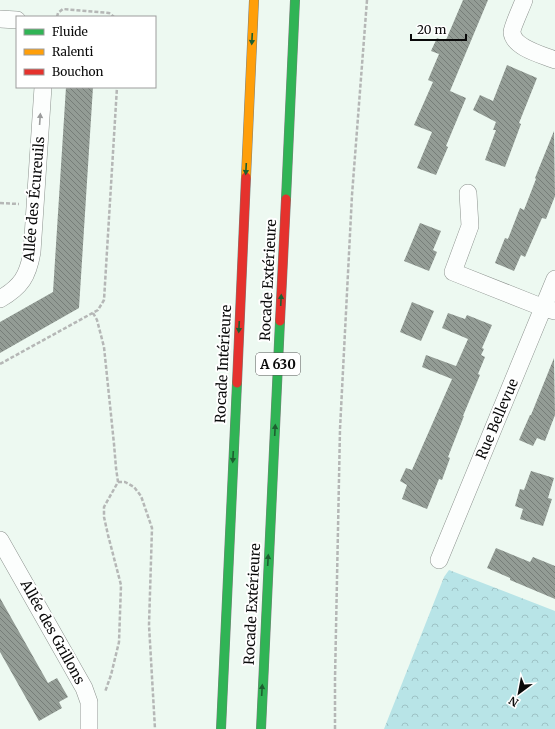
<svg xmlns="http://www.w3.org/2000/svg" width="555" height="729" font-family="Merriweather,serif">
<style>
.forest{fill:url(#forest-crowns)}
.building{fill:url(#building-back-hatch)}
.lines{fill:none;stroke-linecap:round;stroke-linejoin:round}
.street-casing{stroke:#8c928e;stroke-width:18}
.fast-casing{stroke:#7a7f7b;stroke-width:10}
.slow-casing{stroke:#7a7f7b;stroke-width:10}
.jam-casing{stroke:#7a7f7b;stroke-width:10}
.path{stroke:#b5b7b6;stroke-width:2.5;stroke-dasharray:4 2;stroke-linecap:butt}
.street{stroke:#fcfefd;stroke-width:17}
.fast{stroke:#30b455;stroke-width:9}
.slow{stroke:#ff9f0a;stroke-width:9}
.jam{stroke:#e5322d;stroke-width:9}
.oneway{fill:#1d5f30}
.oneway2{fill:#9b9c9c}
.labels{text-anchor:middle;stroke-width:4;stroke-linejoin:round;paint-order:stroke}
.shield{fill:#fff;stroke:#545454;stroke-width:1}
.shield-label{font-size:13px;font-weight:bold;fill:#0a0a0a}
.street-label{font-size:14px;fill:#0a0a0a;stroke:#fff}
</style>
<defs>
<pattern id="forest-crowns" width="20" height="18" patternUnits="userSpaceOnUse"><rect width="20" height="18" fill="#b8e4e7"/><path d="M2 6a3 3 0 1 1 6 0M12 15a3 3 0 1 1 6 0" fill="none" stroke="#9dc2c5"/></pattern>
<pattern id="building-back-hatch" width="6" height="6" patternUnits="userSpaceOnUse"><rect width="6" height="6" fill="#939c95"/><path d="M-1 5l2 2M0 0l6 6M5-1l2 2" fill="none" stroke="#767d78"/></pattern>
</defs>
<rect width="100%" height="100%" fill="#edf9f1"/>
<path class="forest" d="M449,570L555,611V729H384L444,577Z"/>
<path class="building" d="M463,0H488L450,91L466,98L446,146L448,147L436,175L417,168L432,132L414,125L433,82L428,80L439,54L431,51L437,38L445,41L446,40Z
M507,65L537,78L519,123L521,124L505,167L485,160L496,130H493L496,122L473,110L480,95L493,101Z
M66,87H93L79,308L0,353V322L53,292Z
M554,131L555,196L546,219L542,218L525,257L521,255L514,271L495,263L505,238L508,239L520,208L524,210L536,179L535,178Z
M420,223L441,231L433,250L437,252L429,271L404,261Z
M412,302L434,311L421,341L400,332Z
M448,313L465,319L467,315L492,325L482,348L484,349L481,355L485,357L478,374L480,375L463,416H464L448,457L450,458L442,480L439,479L427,509L402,499L407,485L400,481L406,468L412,470L452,379L422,367L426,355L456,366L468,339L442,328Z
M554,358L555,415L545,441L537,438L533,446L519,440L530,415H531Z
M531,471L554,478L548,498L552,499L543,526L520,519L523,509L515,506L520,489L524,490Z
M496,548L530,562L533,557L555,566V599L510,580V578L487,568Z
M0,598L48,683L57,678L68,697L59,702L62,708L39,721L0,652Z"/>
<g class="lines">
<g class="street-casing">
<path id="street" d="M524,0C522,6 512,27 512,32C513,48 543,55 555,60
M0,19L17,20
M468,193L470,226L453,272L544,308L555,311
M0,299C21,287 28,276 32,252L43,87
M0,540L84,688L89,702V729
M439,560L555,279"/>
</g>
<g class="fast-casing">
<path id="fast" d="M286,199L295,0
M221,729L237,383
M261,729L280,321"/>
</g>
<g class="slow-casing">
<path id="slow" d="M246,177L254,0"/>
</g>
<g class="jam-casing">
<path id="jam" d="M280,321L286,199
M237,383L246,177"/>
</g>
<path class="path" d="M57,17L58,13L63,9L109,13L114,17
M0,203L19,204
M93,313L97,320L104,347L114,444L116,468L118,482L104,507V517L108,535L121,585L119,642L111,675L105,692
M0,364L98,310L104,300L117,87
M118,482H125L134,487L141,496L152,528L149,625L155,729
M335,729V679L340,429L352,195L367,0"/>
<use href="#street" class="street"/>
<use href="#fast" class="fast"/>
<use href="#slow" class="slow"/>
<use href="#jam" class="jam"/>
</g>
<defs><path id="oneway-solid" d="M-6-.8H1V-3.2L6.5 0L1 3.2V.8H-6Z"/></defs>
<g class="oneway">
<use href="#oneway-solid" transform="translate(252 39) rotate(93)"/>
<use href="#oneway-solid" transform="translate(246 169) rotate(93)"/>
<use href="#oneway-solid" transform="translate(281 300) rotate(-87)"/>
<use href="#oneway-solid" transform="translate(239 327) rotate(93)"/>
<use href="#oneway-solid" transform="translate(275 430) rotate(-87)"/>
<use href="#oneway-solid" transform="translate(233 457) rotate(93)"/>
<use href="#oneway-solid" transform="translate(268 560) rotate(-87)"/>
<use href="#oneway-solid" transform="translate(262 690) rotate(-87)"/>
</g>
<use class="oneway2" href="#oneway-solid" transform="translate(40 119) rotate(-86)"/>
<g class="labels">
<rect class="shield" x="256" y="353" width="44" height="22" rx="3"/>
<g class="shield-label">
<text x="278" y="369">A 630</text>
</g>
<g class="street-label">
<text transform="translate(34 199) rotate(-85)" y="5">Allée des Écureuils</text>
<text transform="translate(268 280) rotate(-87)" y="5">Rocade Extérieure</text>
<text transform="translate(223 364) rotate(-87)" y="5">Rocade Intérieure</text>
<text transform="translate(497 419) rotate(-67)" y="5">Rue Bellevue</text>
<text transform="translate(252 604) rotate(-87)" y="5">Rocade Extérieure</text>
<text transform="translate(53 632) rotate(61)" y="5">Allée des Grillons</text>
</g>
</g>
<rect x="16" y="16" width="140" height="72" fill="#ffffff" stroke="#9d9d9d"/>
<rect x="24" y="29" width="20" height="6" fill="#30b455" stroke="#9d9d9d"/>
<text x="52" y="36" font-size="12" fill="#0a0a0a">Fluide</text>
<rect x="24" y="49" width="20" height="6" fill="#ff9f0a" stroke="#9d9d9d"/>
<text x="52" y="56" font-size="12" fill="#0a0a0a">Ralenti</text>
<rect x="24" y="69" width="20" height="6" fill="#e5322d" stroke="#9d9d9d"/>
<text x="52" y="76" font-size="12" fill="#0a0a0a">Bouchon</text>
<g transform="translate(519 693) rotate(212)" stroke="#ffffff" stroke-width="3" paint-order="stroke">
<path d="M0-3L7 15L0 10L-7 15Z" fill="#0a0a0a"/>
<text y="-6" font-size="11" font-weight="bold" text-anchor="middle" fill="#0a0a0a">N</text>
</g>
<path d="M411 34v6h55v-6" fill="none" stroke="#0a0a0a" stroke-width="2"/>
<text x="417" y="34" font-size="12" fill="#0a0a0a" stroke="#ffffff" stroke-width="3" paint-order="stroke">20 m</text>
</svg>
